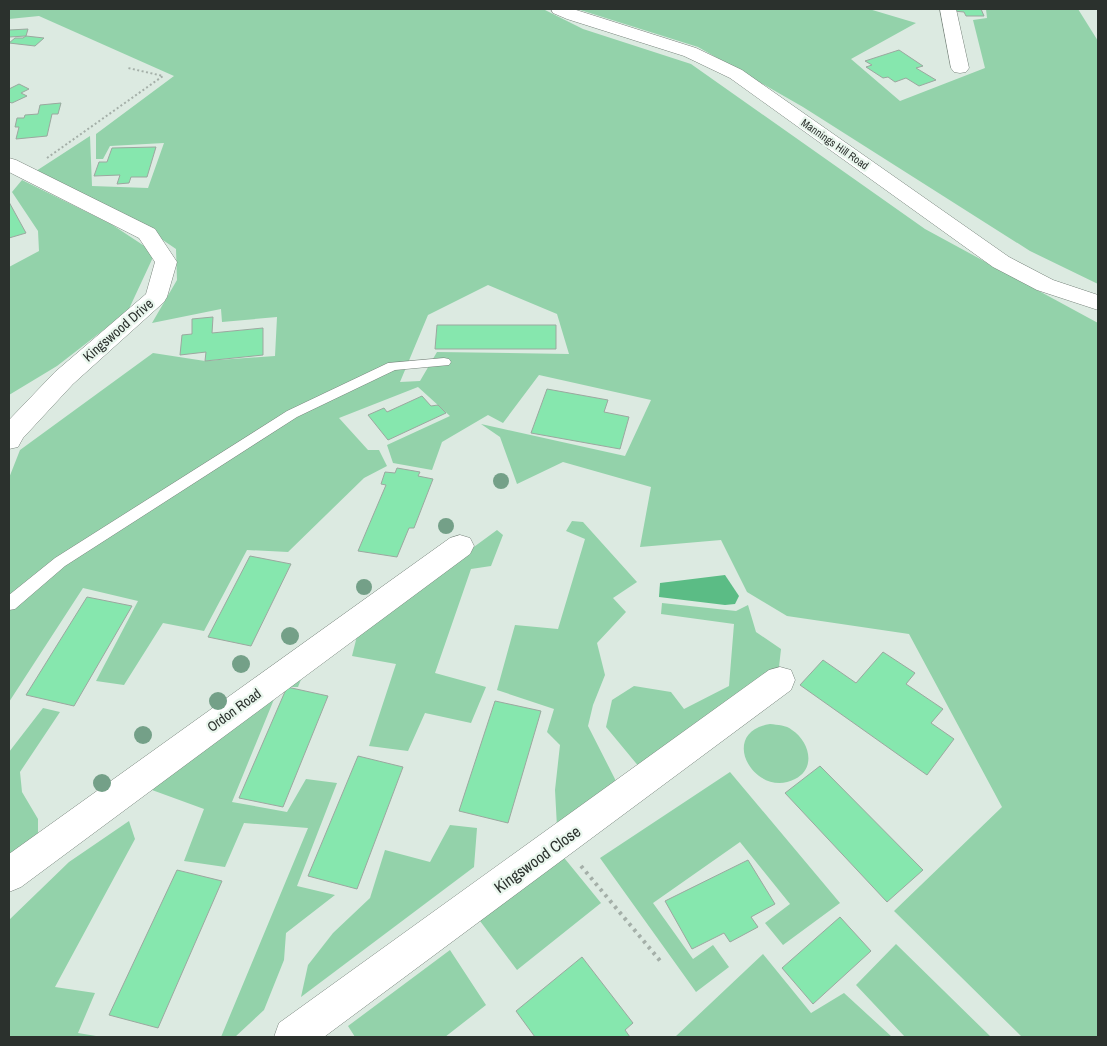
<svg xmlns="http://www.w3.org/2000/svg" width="1107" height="1046" font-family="'Archivo Narrow',sans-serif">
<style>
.green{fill:#93d2aa;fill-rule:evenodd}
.water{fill:#5bbc85}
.building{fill:#86e7ae;stroke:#9ba89f}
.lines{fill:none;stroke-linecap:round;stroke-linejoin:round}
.service-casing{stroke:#78847c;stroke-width:1}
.minor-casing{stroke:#78847c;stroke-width:1}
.secondary-casing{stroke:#78847c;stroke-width:1}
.path-far1{stroke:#a4afa8;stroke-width:2;stroke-dasharray:2 2.5;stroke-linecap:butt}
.path{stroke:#a4afa8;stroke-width:4;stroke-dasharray:3 4.5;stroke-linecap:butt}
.service{fill:#fff;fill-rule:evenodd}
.minor{fill:#fff;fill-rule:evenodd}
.secondary{fill:#fff;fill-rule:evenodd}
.tree{fill:#74a088}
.labels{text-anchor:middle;stroke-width:4.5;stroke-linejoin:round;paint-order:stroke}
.far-street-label{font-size:11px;fill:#2b312d;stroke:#eaf7ee}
.street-label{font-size:14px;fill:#2b312d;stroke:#eaf7ee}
.near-street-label{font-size:16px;fill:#2b312d;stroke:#eaf7ee}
</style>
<rect width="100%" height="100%" fill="#dceae1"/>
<path class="green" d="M9,9H543L583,29L691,64L925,229L1098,323V1037H1022L894,911L1002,807L909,634L787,616L747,592L721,540L640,547L651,487L563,462L517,484L500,437L481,424L625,456L651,400L539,375L503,423L488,415L442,442L432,470L393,463L387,445L450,416L418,387L339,418L368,450H379L387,466L364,478L288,552L247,550L204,631L163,623L124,685L96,681L138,601L83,588L9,702V478L20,450L153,353L205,361L275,356L277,317L222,322L221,309L152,323L177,280L176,249L123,213L33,173L90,136L92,186L148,188L164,143L110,146L103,159H96V134L174,76L39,16L9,19ZM488,285L557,314L569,354L437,352L420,381L400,382L428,315Z
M577,9H869L916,23L851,59L900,101L985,68L973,20L987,18L986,9H1078L1098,41V284L1030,251L803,107L698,47Z
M22,180L111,224L155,253L128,311L57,366L9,395V267L39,251L38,231L12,192Z
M572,521L583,522L637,582L613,598L626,612L597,643L605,675L593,705L588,726L618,785L557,827L555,790L560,745L547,732L554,709L497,690L515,625L558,629L585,539L566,531Z
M497,530L503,535L491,566L471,569L435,673L486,687L471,723L425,713L408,751L369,746L396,664L352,656L358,632Z
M662,603L736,611L748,605L756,632L781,649L779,667L640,768L606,727L612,700L634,686L671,692L684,709L729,686L734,624L661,614Z
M306,667L298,687H279L232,802L287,812L306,779L337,783L297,886L335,895L286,933L284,960L264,1010L235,1037H221L308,828L244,823L225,867L184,861L204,809L152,790L265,689Z
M43,708L60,712L20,772L22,792L38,819V842L9,863V752Z
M770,724C778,725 786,725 792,730C809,741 817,768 795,779C756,800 716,733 770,724Z
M730,772L840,903L783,945L765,923L790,904L740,842L653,903L693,959L713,945L729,967L696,992L600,858Z
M129,821L135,839L55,987L95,993L78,1033L102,1037H9V920L69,862Z
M450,825L477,828L474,867L301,997L308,965L333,933L370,898L385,850L430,862Z
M561,854L601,903L517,970L477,917Z
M896,944L991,1037H905L856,985Z
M450,950L486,1005L445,1037H355L348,1026Z
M763,954L811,1013L844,993L892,1037H675Z"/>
<path class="water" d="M725,575L739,596L735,604L725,605L659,597L660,583Z"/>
<path class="building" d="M952,9H981L984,16H966L964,12L953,11Z
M28,29L26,36L9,37V30Z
M26,36L44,38L35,46L9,43L15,38H23Z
M899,50L923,66L916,68L936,80L919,86L906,78L895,82L888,77L883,78L866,67L872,65L865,61Z
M19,84L29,89L21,93L27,96L12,103L9,102V89Z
M61,103L58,114H52L47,136L16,139L19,127H15L17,118H24L25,115L38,114L40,105Z
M156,147L147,177H131L129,183L117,184L120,175L94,176L99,162H107L112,148Z
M9,202L26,233L9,238Z
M213,317L212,333L263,328V355L205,361L206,352L180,355L182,335L192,334V319Z
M437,325H556V349H435Z
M547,389L608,400L604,412L629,417L620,449L531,433Z
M422,396L431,406L438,405L446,413L388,440L368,415L384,408L387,412Z
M397,468L420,472L418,476L433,479L414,528H409L397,557L358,551L386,485L381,484L385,472L395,473Z
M250,556L291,564L251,646L208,637Z
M87,597L132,606L74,706L26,695Z
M883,652L915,673L906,684L943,709L931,723L954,739L927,775L800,685L823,660L856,683Z
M287,687L328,696L283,807L239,798Z
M495,701L541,711L508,823L459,811Z
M358,756L403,767L357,889L308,876Z
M820,766L923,870L887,902L785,793Z
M748,860L775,904L751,917L758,927L730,942L724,933L692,949L665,901Z
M177,870L222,881L158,1028L109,1015Z
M840,917L871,951L813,1004L782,968Z
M582,957L633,1023L625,1030L630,1037H535L516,1011Z"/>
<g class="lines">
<g class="service-casing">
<path id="service" d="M444,358L449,359L451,362L449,365L395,370L297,417L65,566L15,609L9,610V595L55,558L287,411L388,363Z"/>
</g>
<g class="minor-casing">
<path id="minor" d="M940,9H956L969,68L966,72L960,73L954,72L951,68Z
M9,158L16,160L155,229L177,262L167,297L164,302L73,384L23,438L18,447L9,449V420L55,372L146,294L155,262L139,238L9,172Z
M460,535L470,538L474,546L470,554L21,887L9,892V854L450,538Z
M780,667L791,670L795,680L791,690L324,1037H274L279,1023L769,670Z"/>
</g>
<g class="secondary-casing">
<path id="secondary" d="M551,9H573L696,48L742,70L1009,257L1053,280L1098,295V310L1037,290L993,267L730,78L684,56L567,19L553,13Z"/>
</g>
<path class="path-far1" d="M47,158L163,76L128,68"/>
<path class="path" d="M581,866L662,963"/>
<use href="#service" class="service"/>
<use href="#minor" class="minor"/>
<use href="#secondary" class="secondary"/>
</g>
<g class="tree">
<circle cx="501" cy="481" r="8"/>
<circle cx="446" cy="526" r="8"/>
<circle cx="364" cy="587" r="8"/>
<circle cx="290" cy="636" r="9"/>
<circle cx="241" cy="664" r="9"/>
<circle cx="218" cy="701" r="9"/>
<circle cx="143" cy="735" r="9"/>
<circle cx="102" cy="783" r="9"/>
</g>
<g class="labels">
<g class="far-street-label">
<text transform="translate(835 144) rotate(35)" y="4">Mannings Hill Road</text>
</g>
<g class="street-label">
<text transform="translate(118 330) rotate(-41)" y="5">Kingswood Drive</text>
<text transform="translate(234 710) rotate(-36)" y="5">Ordon Road</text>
</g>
<g class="near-street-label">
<text transform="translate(537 859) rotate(-36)" y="6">Kingswood Close</text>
</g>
</g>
<rect width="1107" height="1046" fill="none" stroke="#2b312d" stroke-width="20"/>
</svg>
